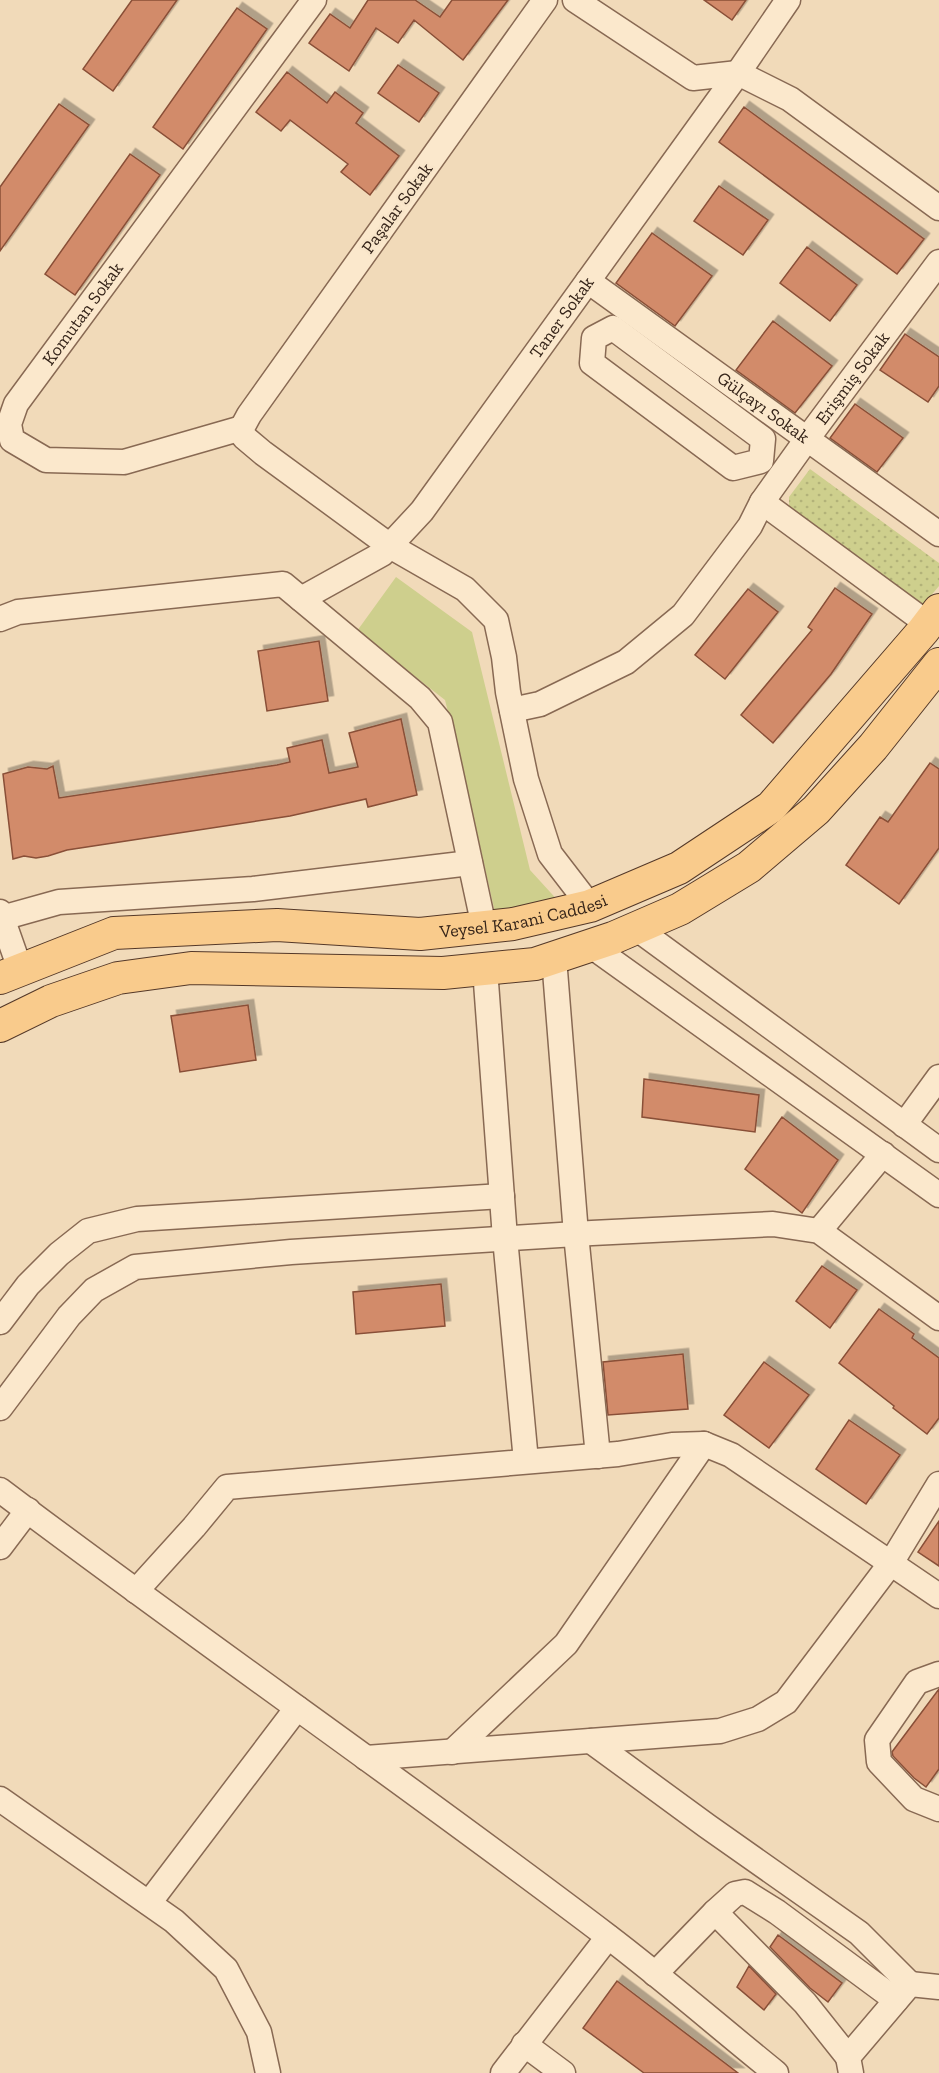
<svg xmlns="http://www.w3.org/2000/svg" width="939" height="2073" font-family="'Zilla Slab',serif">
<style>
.grass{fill:url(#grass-dots)}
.green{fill:#cecf8d}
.building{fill:#d28b6b;stroke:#894f37;stroke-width:1.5;filter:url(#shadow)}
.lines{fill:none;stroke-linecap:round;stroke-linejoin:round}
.minor-casing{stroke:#886953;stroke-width:27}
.major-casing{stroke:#543828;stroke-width:34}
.minor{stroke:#fbe8cc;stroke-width:24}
.major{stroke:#f9cb8c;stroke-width:32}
.labels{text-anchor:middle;stroke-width:5;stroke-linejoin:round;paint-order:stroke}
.street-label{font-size:18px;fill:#352419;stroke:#f8e5c9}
</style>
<defs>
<pattern id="grass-dots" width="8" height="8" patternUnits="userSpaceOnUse" patternTransform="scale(1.5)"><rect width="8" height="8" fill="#cecf8d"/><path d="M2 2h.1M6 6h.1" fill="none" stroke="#b2b279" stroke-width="1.8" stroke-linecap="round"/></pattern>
<filter id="shadow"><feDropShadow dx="5.5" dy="-5.5" stdDeviation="0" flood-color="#0004"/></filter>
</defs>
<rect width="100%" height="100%" fill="#f1dab9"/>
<path class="grass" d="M810,469L939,563V586L923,605L789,511V497Z"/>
<path class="green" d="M396,577L472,632L530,870L561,904L496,917L464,775L445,700L357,631Z"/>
<path class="building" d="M132,0H177L113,91L83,69Z
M368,0H415L440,17L452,0H508L463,60L414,20L398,43L376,28L349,71L309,43L330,14L350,28Z
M704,0H746L732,20Z
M237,8L267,29L183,149L153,127Z
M398,65L439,93L419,122L378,93Z
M287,72L327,103L335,92L363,113L356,123L399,156L370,195L341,172L348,164L290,120L281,131L256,112Z
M59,104L89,125L0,251V187Z
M744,107L924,239L897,274L719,142Z
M130,154L160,175L75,295L45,274Z
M719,186L768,220L743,255L694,221Z
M652,233L712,276L675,326L616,283Z
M807,247L857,285L830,321L780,283Z
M773,321L832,366L795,413L736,370Z
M905,334L939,357V386L928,402L880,370Z
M855,404L903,438L877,472L830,438Z
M835,588L872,614L831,674L773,743L741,715L812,630L808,627Z
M748,589L778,612L725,679L695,655Z
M319,641L328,701L267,711L258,651Z
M401,719L417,795L368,807L366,799L290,816L67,850L48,856L36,858L24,856L13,859L3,774L28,767L47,769L53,766L59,798L277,765L290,762L287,748L322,740L329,773L358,767L349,733Z
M930,763L939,769V848L899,904L846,865L880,817L888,822Z
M248,1005L256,1060L180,1072L171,1016Z
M644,1079L759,1095L755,1132L642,1117Z
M782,1117L838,1160L802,1213L745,1169Z
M822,1266L857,1290L830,1328L796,1301Z
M441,1284L445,1326L356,1334L353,1292Z
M879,1309L914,1334L912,1338L939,1358V1418L927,1434L893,1408L894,1406L839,1363Z
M683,1354L688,1409L608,1415L603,1362Z
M764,1362L809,1395L769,1448L724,1415Z
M849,1420L900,1455L866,1504L816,1469Z
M939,1521V1566L918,1552Z
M939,1689V1769L926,1787L914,1778L893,1756L892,1752Z
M778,1935L842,1983L828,2002L810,1988L770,1947Z
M749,1966L776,1994L764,2010L737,1987Z
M617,1981L738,2073H644L583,2028Z"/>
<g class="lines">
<g class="minor-casing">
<g id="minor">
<path d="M545,0L249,415L242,428L244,437L263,453L390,546L465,589L496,620L504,657L508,692L526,779L550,854L590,906"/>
<path d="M575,0L693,78L738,73"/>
<path d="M738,73L790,99L939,208"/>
<path id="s1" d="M588,281L939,534"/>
<path d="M613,328L763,439L761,461L733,468L592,363L594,338Z"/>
<path id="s2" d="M242,428L124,462L46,460L12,440L9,424L16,404L314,0"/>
<path d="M762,502L928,624"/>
<path id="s3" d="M301,599L382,554L422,511L738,73L788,0"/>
<path d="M0,619L18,612L283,584L420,698L440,722L484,927"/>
<path id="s4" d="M512,710L540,704L626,662L683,615L750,526L762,502L807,439L939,262"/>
<path d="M0,912L20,969"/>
<path d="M2,918L59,902L253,889L470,863"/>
<path d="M636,928L939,1150"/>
<path d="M590,945L939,1195"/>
<path d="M554,958L576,1234L598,1456"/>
<path d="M485,969L505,1238L526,1461"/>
<path d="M904,1125L939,1077"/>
<path d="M819,1231L883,1154"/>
<path d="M0,1322L28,1285L59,1254L88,1231L137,1219L502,1196"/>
<path d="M0,1408L69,1316L94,1290L135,1267L291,1252L592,1233L773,1224L819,1231L939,1318"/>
<path d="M0,1490C200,1641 406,1783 606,1935C664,1979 719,2027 776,2073"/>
<path d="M0,1547L28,1510"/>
<path d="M136,1591L194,1527L227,1487L618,1454L672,1445L704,1444L731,1455L939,1596"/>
<path d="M939,1674L917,1682L877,1740L879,1762L914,1799L939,1809"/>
<path d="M591,1741L707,1826L859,1933L910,1984"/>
<path d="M452,1752L566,1644L704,1444"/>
<path d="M366,1758L720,1731L758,1719L786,1702L891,1563L939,1484"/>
<path d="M0,1799L174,1921L226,1969L259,2032L268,2073"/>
<path d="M149,1903L297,1708"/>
<path d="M715,1912L805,2003L848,2057"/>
<path d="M655,1974L715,1912L735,1894L745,1892L777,1912L896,2000"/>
<path d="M524,2044L563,2073"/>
<path d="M503,2073L608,1937"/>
<path d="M851,2073L848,2057L910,1984L939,1987"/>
</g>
</g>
<g class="major-casing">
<g id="major">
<path id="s5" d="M0,978L114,933L277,925L420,934L513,924L590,906L679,868L771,807L923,631L939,610"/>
<path d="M0,1026L51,1001L118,978L191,968L443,973L535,964L613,938L680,909L749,867L816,810L873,747L939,664"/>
</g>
</g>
<use href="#minor" class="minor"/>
<use href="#major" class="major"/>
</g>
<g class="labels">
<g class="street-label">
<text transform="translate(397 208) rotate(-54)" y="6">Paşalar Sokak</text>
<text dy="6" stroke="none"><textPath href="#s2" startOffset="390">Komutan Sokak</textPath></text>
<text dy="6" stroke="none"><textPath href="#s3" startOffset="390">Taner Sokak</textPath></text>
<text dy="6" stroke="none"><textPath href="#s4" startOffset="490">Erişmiş Sokak</textPath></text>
<text dy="6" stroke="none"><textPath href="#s1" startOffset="216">Gülçayı Sokak</textPath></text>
<text dy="6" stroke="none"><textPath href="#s5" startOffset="534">Veysel Karani Caddesi</textPath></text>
</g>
</g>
</svg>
